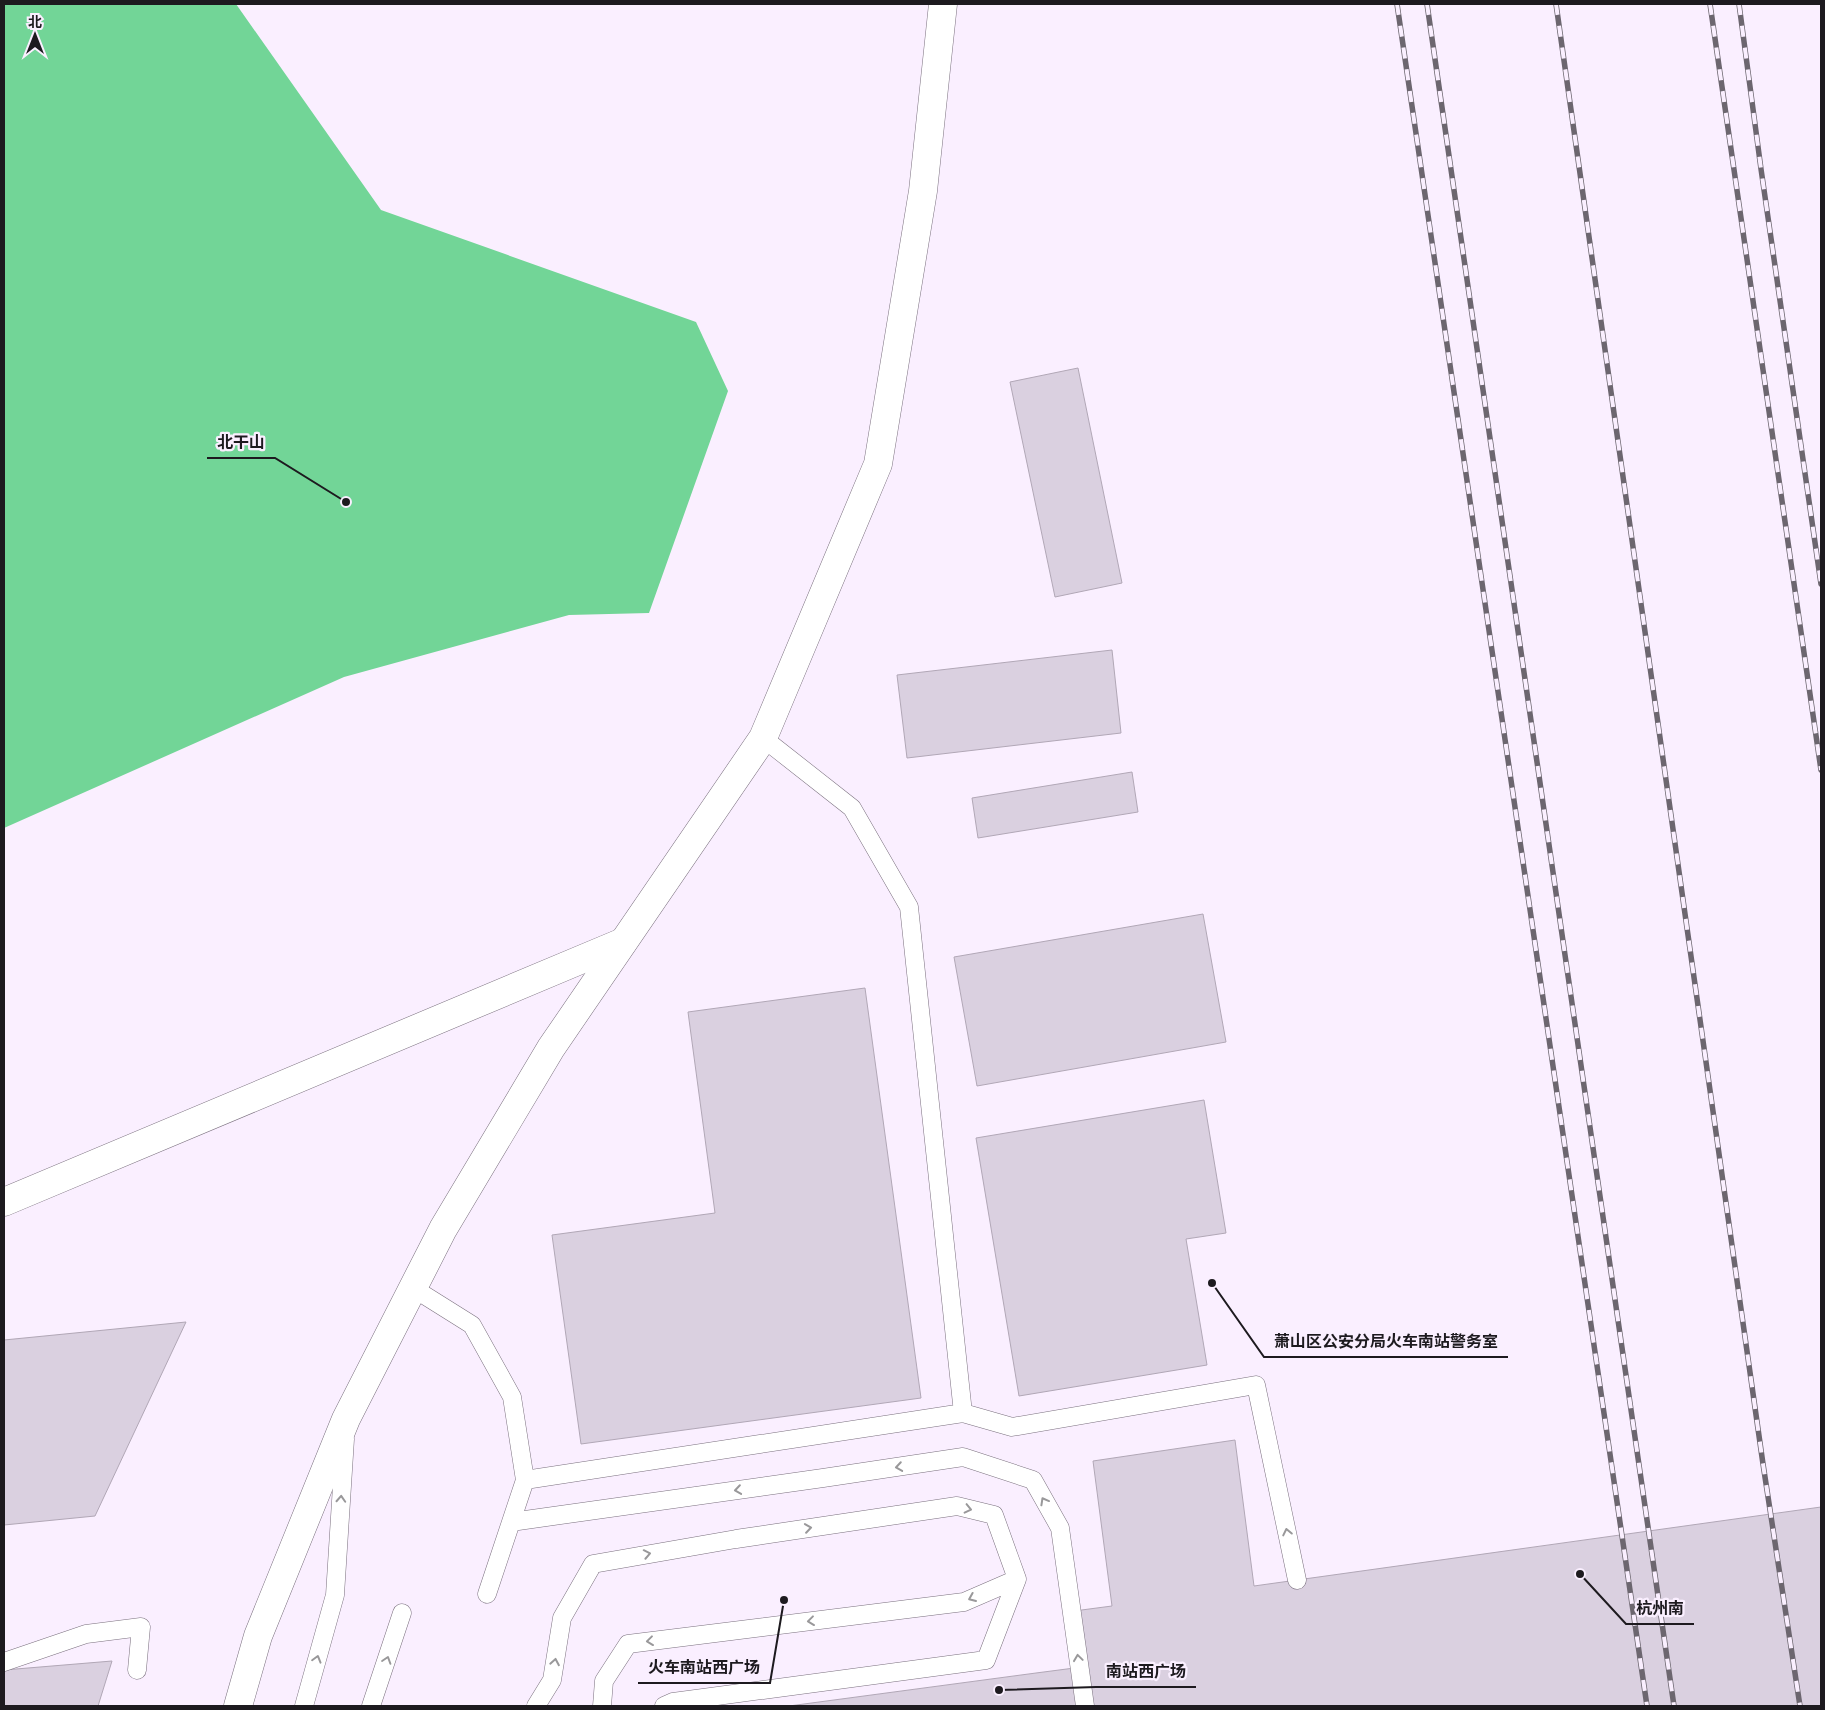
<svg xmlns="http://www.w3.org/2000/svg" width="1825" height="1710" font-family="'Roboto Condensed','Noto Sans SC',sans-serif">
<style>
.forest{fill:#72d597}
.building{fill:#dad0e0;stroke:#b1a7b6}
.lines{fill:none;stroke-linecap:round;stroke-linejoin:round}
.service-casing{stroke:#7a707e;stroke-width:19}
.minor-casing{stroke:#7a707e;stroke-width:29}
.secondary-casing{stroke:#7a707e;stroke-width:29}
.service{stroke:#fff;stroke-width:18}
.minor{stroke:#fff;stroke-width:28}
.secondary{stroke:#fff;stroke-width:28}
.rail-casing{stroke:#6c666f;stroke-width:5.5}
.rail{stroke:#faefff;stroke-width:4;stroke-dasharray:11;stroke-linecap:butt}
.oneway{stroke:#99989a}
.leader{fill:none;stroke:#1d1a1f;stroke-width:2}
.callout-dot{fill:#1d1a1f;stroke:#faefff;stroke-width:2}
.callout-label{font-size:16px;text-anchor:middle;font-weight:bold;fill:#1d1a1f;stroke:#faefff;stroke-width:4.5;stroke-linejoin:round;paint-order:stroke}
</style>
<rect width="100%" height="100%" fill="#faefff"/>
<path class="forest" d="M4,4H236L381,210L696,322L728,391L649,613L569,615L344,677L4,828Z"/>
<path class="building" d="M1078,368L1122,583L1055,597L1010,382Z
M1112,650L1121,733L907,758L897,675Z
M1132,772L1138,812L978,838L972,798Z
M1203,914L1226,1042L977,1086L954,957Z
M865,988L921,1398L581,1444L552,1235L715,1213L688,1012Z
M1204,1100L1226,1233L1186,1239L1207,1365L1019,1396L976,1138Z
M186,1322L95,1516L4,1525V1340Z
M1235,1440L1254,1586L1821,1507V1706H1088L1074,1611L1112,1606L1093,1461Z
M112,1661L98,1706H4V1670Z
M1082,1667L1088,1706H789L1036,1673Z"/>
<g class="lines">
<g class="service-casing">
<path id="service" d="M413,1288L472,1325L512,1397L525,1480L487,1594
M963,1413L1012,1427L1256,1385L1297,1580
M525,1480L963,1413L909,907L852,808L763,738
M511,1522L823,1478L963,1457L1033,1480L1060,1528L1085,1706
M4,1662L86,1634L141,1627L137,1670
M304,1706L335,1595L345,1439
M371,1706L402,1613
M536,1706L552,1680L562,1618L593,1564L736,1539L957,1506L994,1515L1017,1579L986,1660L673,1702L664,1706
M602,1706L604,1681L628,1644L964,1602L1017,1579"/>
</g>
<g class="minor-casing">
<path id="minor" d="M4,1202L623,942"/>
</g>
<g class="secondary-casing">
<path id="secondary" d="M238,1706L258,1636L346,1419L443,1229L551,1048L763,738L878,464L923,191L943,4"/>
</g>
<use href="#service" class="service"/>
<use href="#minor" class="minor"/>
<use href="#secondary" class="secondary"/>
<g class="rail-casing">
<path id="rail" d="M1397,4L1647,1706
M1427,4L1674,1706
M1556,4L1763,1464L1800,1706
M1710,4L1821,770
M1739,4L1761,169L1821,584"/>
</g>
<use href="#rail" class="rail"/>
</g>
<defs><path id="oneway-chevron" d="M-2-3.5L2.5 0L-2 3.5" fill="none" stroke-width="1.6" stroke-linecap="round" stroke-linejoin="round" transform="scale(1.25)"/></defs>
<g class="oneway">
<use href="#oneway-chevron" transform="translate(899 1467) rotate(171)"/>
<use href="#oneway-chevron" transform="translate(738 1490) rotate(172)"/>
<use href="#oneway-chevron" transform="translate(341 1499) rotate(-87)"/>
<use href="#oneway-chevron" transform="translate(1044 1501) rotate(-119)"/>
<use href="#oneway-chevron" transform="translate(968 1509) rotate(13)"/>
<use href="#oneway-chevron" transform="translate(808 1528) rotate(-8)"/>
<use href="#oneway-chevron" transform="translate(1287 1532) rotate(-102)"/>
<use href="#oneway-chevron" transform="translate(647 1554) rotate(-11)"/>
<use href="#oneway-chevron" transform="translate(972 1598) rotate(157)"/>
<use href="#oneway-chevron" transform="translate(811 1621) rotate(173)"/>
<use href="#oneway-chevron" transform="translate(650 1641) rotate(173)"/>
<use href="#oneway-chevron" transform="translate(1078 1658) rotate(-98)"/>
<use href="#oneway-chevron" transform="translate(317 1659) rotate(-74)"/>
<use href="#oneway-chevron" transform="translate(387 1660) rotate(-72)"/>
<use href="#oneway-chevron" transform="translate(555 1662) rotate(-80)"/>
</g>
<path class="leader" d="M346 502L275 458H207M1212 1283L1264 1357H1508M1580 1574L1626 1624H1694M784 1600L770 1683H638M999 1690L1096 1687H1196"/>
<g class="callout-dot">
<circle cx="346" cy="502" r="5"/>
<circle cx="1212" cy="1283" r="5"/>
<circle cx="1580" cy="1574" r="5"/>
<circle cx="784" cy="1600" r="5"/>
<circle cx="999" cy="1690" r="5"/>
</g>
<g class="callout-label">
<text x="241" y="448">北干山</text>
<text x="1386" y="1347">萧山区公安分局火车南站警务室</text>
<text x="1660" y="1614">杭州南</text>
<text x="704" y="1673">火车南站西广场</text>
<text x="1146" y="1677">南站西广场</text>
</g>
<rect width="1825" height="1710" fill="none" stroke="#1d1a1f" stroke-width="10"/>
<g transform="translate(35 35)" stroke="#faefff" stroke-width="4" paint-order="stroke">
<path d="M0-4L9 19L0 12L-9 19Z" fill="#1d1a1f"/>
<text y="-8" font-size="14" font-weight="bold" text-anchor="middle" fill="#1d1a1f">北</text>
</g>
</svg>
